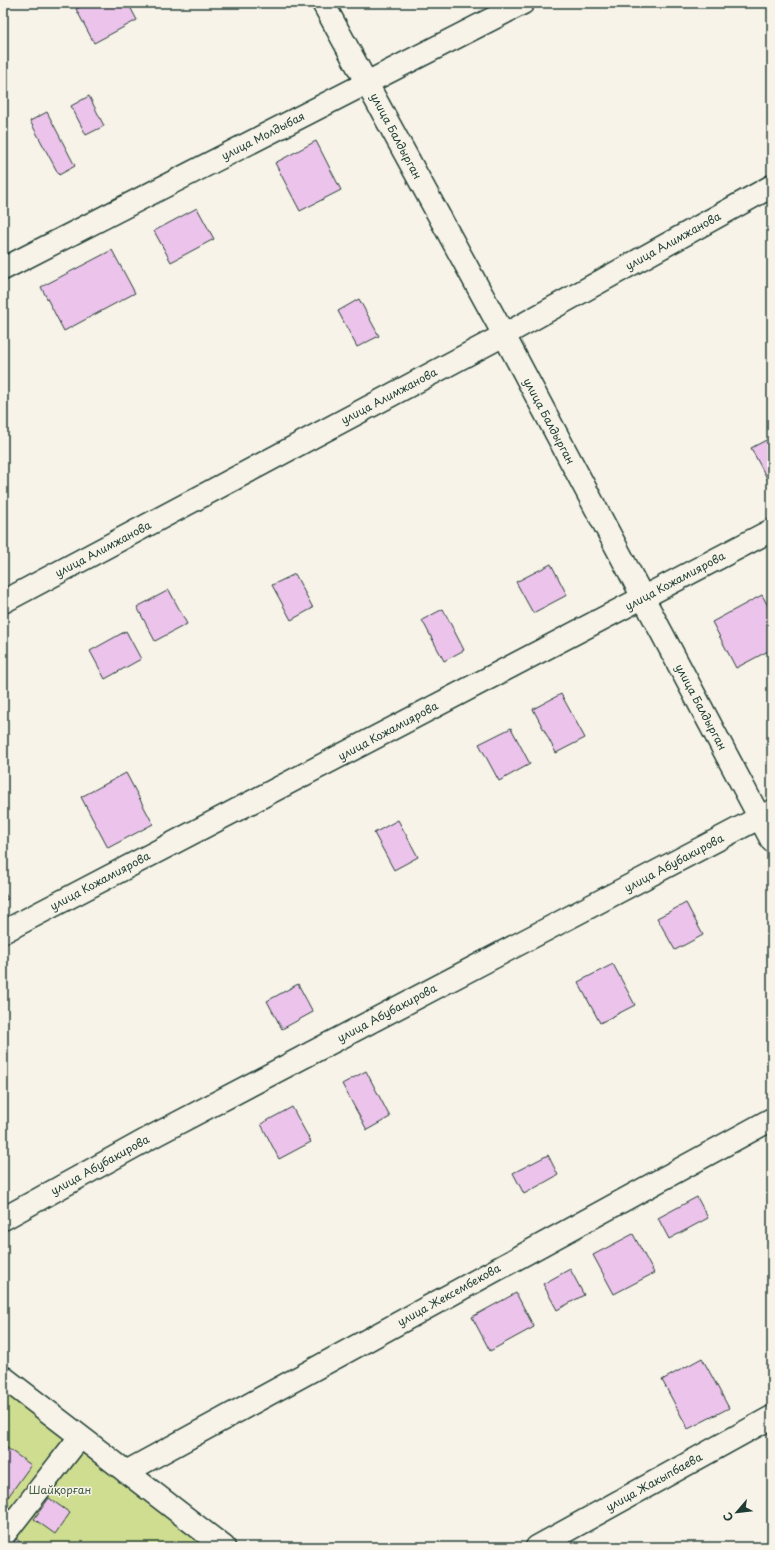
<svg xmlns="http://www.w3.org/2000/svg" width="775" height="1550" font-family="'Playpen Sans',sans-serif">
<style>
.green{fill:#cfdd90;stroke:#778d62}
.building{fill:#ecc3eb;stroke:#1f3d34}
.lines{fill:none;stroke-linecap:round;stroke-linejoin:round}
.street-casing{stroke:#1f3d34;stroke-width:25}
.secondary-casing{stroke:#1f3d34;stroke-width:25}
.street{stroke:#f7f3e8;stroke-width:22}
.secondary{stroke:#f7f3e8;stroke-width:22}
.labels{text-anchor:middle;stroke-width:3;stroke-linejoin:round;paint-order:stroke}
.street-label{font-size:11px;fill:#1f3d34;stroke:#f7f3e8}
.park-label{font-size:11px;fill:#425d46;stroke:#f7f3e8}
</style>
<rect width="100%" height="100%" fill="#f7f3e8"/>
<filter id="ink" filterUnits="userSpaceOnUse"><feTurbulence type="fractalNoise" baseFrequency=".025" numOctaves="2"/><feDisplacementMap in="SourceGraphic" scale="8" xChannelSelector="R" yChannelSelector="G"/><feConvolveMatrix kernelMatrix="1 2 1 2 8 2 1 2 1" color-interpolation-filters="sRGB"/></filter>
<g filter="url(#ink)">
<path class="green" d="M3,1378L234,1547H3Z"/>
<path class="building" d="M88,3H128L137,20L94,43L76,9Z
M89,96L104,126L86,135L71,106Z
M47,112L75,166L59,175L30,121Z
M316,141L341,190L300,211L275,163Z
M197,208L214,239L171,262L154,231Z
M112,250L135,293L64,331L41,287Z
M359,299L379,336L357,347L338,311Z
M772,437V485L771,486L751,448Z
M551,564L567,595L533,613L516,582Z
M295,574L313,608L291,620L272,585Z
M169,590L187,624L155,641L137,607Z
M762,595L772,613V649L736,668L712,622Z
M443,609L464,650L444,661L422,620Z
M126,631L141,659L105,679L90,651Z
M561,694L585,738L556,753L533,709Z
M511,728L530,764L499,781L479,744Z
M126,773L153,824L108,848L81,797Z
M398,820L418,857L394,870L374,833Z
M3,890L8,899L3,901Z
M686,903L703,935L675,950L657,918Z
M613,964L635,1005L600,1023L578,982Z
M298,984L313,1012L282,1029L267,1001Z
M366,1071L390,1117L367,1130L342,1084Z
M292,1107L311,1142L279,1159L261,1124Z
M548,1155L558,1175L524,1194L513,1173Z
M697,1197L708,1218L669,1239L658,1218Z
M633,1234L654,1273L614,1294L593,1255Z
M570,1269L584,1295L557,1310L543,1284Z
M516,1293L534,1327L490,1351L472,1317Z
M702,1358L729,1408L688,1429L662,1380Z
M3,1445L31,1465L8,1497L3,1493Z
M49,1498L70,1513L55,1534L34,1519Z
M16,1539L27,1547H10Z"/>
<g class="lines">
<g class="street-casing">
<path id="street" d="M323,3L504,335L772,841
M3,269L523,3
M3,932L772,530
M3,1219L155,1135L772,811
M3,1377L224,1547
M126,1472L772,1119
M3,1536L80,1437
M537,1547L772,1417"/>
</g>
<g class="secondary-casing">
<path id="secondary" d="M3,602L504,335L772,186"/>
</g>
<use href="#street" class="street"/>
<use href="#secondary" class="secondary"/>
</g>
</g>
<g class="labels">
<g class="street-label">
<text transform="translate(263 136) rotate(-27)" y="4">улица Молдыбая</text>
<text transform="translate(396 136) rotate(62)" y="4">улица Балдырган</text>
<text transform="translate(673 241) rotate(-29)" y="4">улица Алимжанова</text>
<text transform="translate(389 396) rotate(-28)" y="4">улица Алимжанова</text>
<text transform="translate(549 421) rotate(62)" y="4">улица Балдырган</text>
<text transform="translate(103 549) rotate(-28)" y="4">улица Алимжанова</text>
<text transform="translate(675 581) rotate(-28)" y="4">улица Кожамиярова</text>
<text transform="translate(701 707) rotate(62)" y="4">улица Балдырган</text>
<text transform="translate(388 731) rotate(-28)" y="4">улица Кожамиярова</text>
<text transform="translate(674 863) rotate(-28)" y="4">улица Абубакирова</text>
<text transform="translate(100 881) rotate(-28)" y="4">улица Кожамиярова</text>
<text transform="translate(387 1013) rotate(-28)" y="4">улица Абубакирова</text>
<text transform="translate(100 1165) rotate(-29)" y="4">улица Абубакирова</text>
<text transform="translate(449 1295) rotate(-29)" y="4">улица Жексембекова</text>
<text transform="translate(654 1482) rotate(-29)" y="4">улица Жакыпбаева</text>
</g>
<g class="park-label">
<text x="60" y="1494">Шайқорған</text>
</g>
</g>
<rect width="775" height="1550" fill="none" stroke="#f7f3e8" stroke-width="16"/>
<rect x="8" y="8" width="759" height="1534" fill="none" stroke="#1f3d34" stroke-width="1.5" filter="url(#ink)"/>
<g transform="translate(737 1512) rotate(242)" stroke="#f7f3e8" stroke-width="3" paint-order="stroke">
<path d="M0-3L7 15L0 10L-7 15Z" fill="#1f3d34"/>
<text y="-6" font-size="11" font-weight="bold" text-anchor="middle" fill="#1f3d34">С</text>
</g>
</svg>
